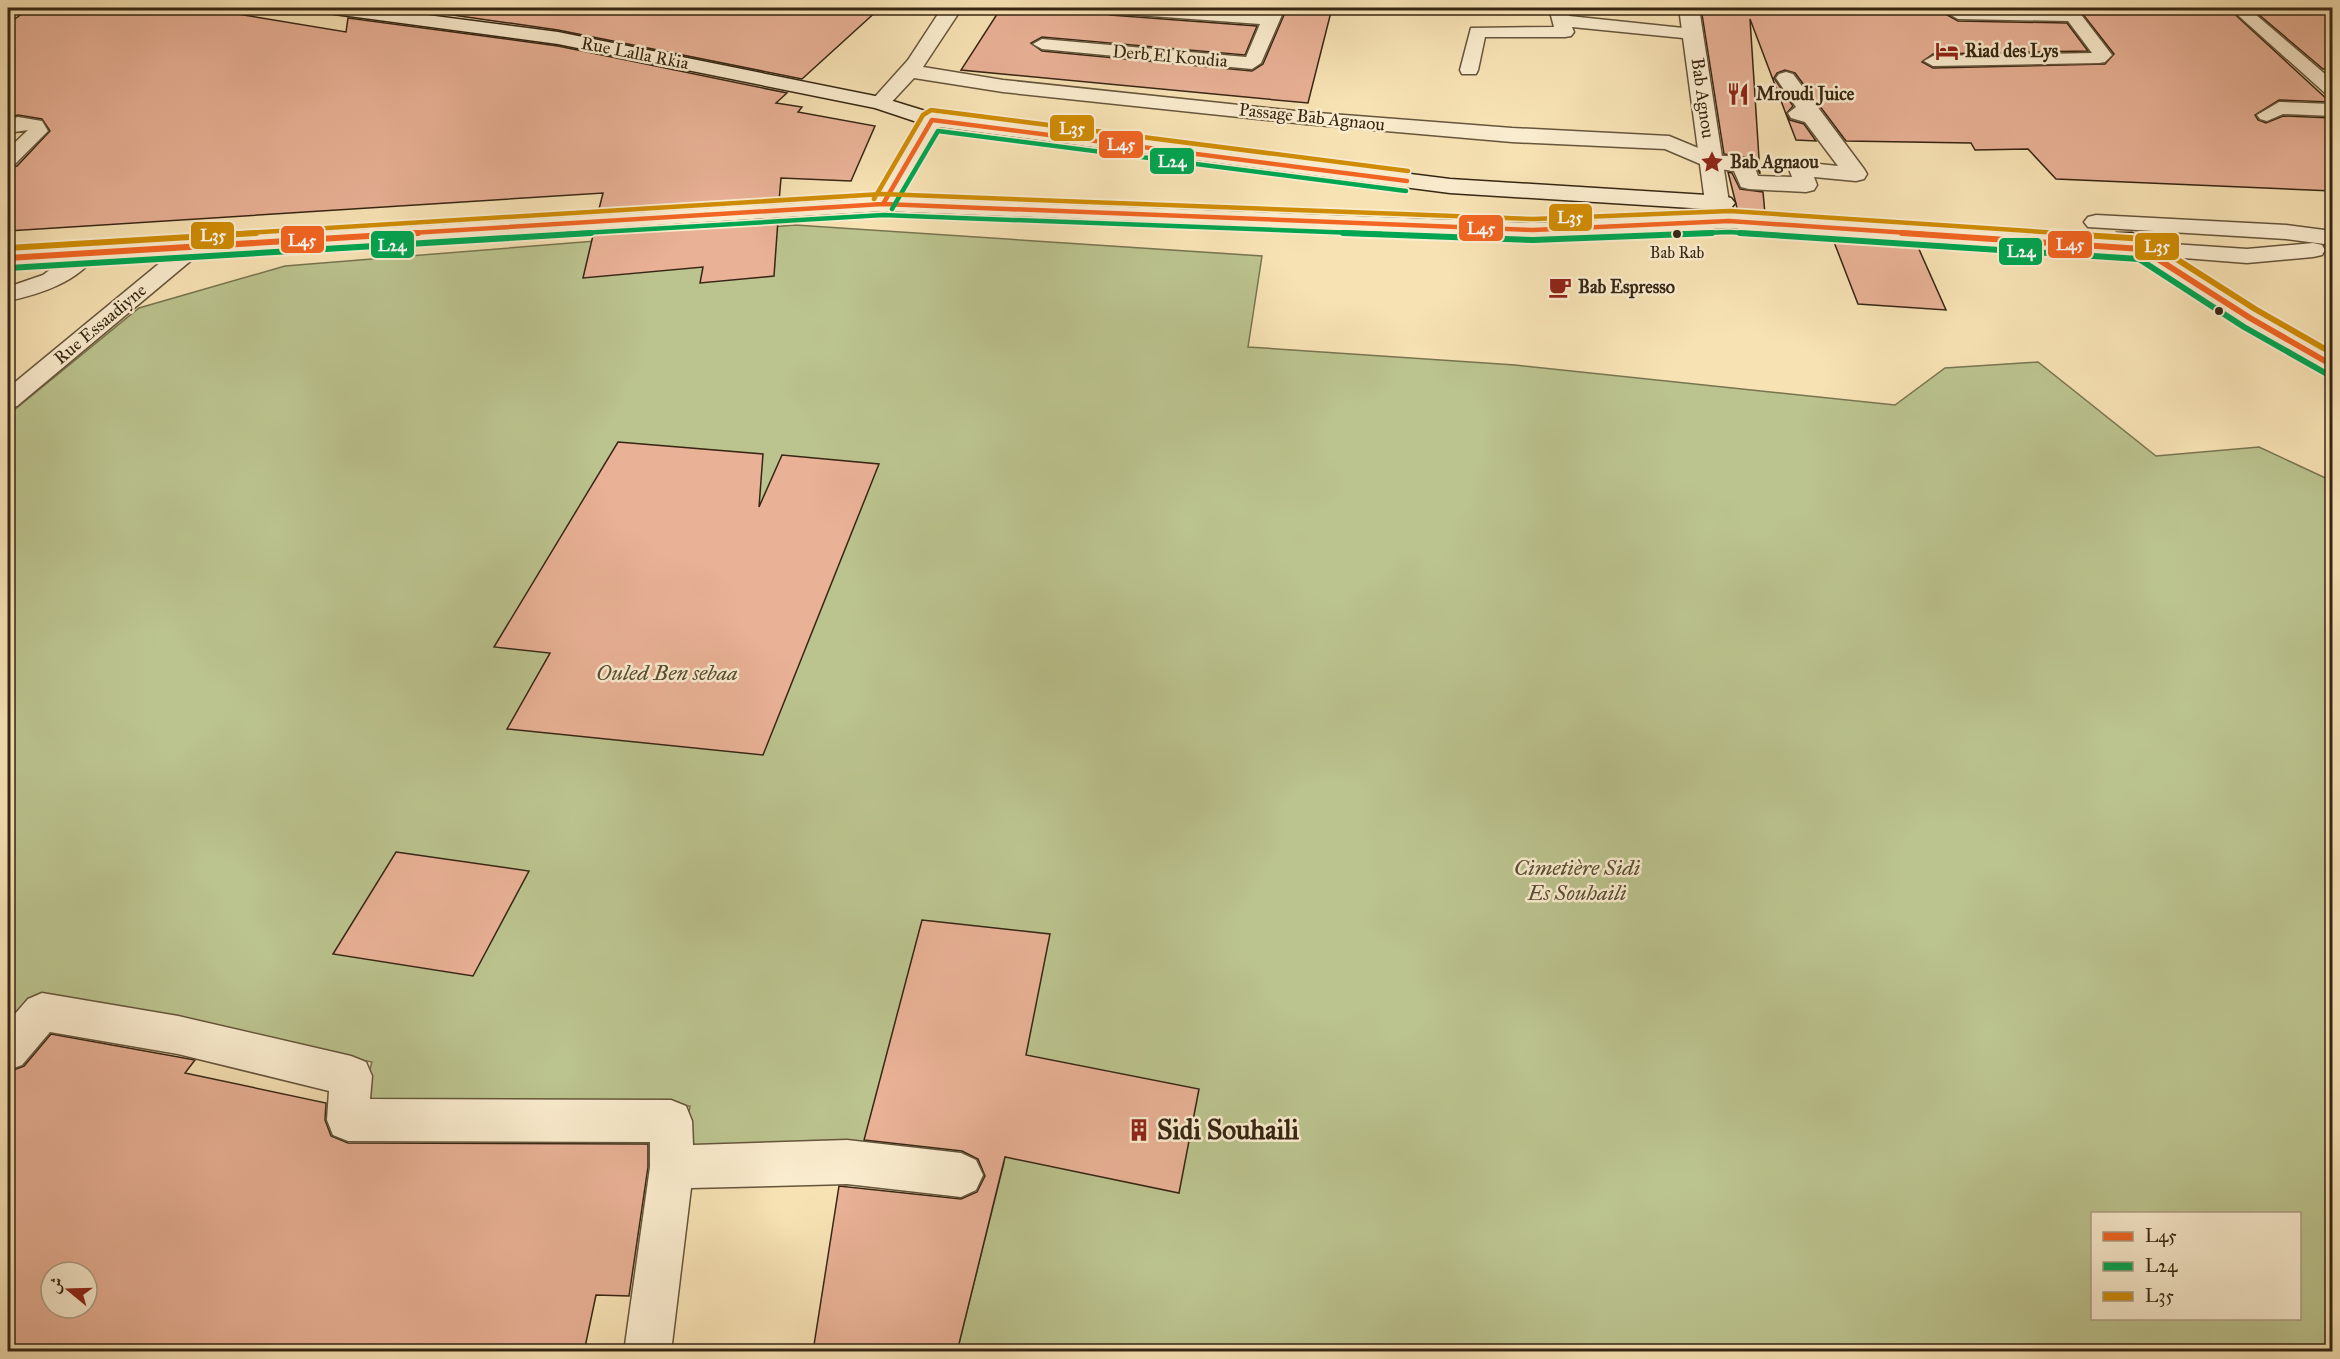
<svg xmlns="http://www.w3.org/2000/svg" width="2340" height="1359" font-family="'IM FELL Great Primer',Amiri,serif">
<style>
.green{fill:#bbc38e;stroke:#787450;stroke-width:1.5;fill-rule:evenodd}
.building{fill:#e9b196;stroke:#362613;stroke-width:1.5;fill-rule:evenodd}
.lines{fill:none;stroke-linecap:round;stroke-linejoin:round}
.service-casing{stroke:#66553b;stroke-width:3}
.pedestrian-casing{stroke:#66553b;stroke-width:3}
.minor-casing{stroke:#66553b;stroke-width:3}
.tertiary-casing{stroke:#66553b;stroke-width:3}
.secondary-casing{stroke:#362613;stroke-width:3}
.service{fill:#faecce;fill-rule:evenodd}
.pedestrian{fill:#faecce;fill-rule:evenodd}
.minor{fill:#faecce;fill-rule:evenodd}
.tertiary{fill:#faecce;fill-rule:evenodd}
.secondary{fill:#faecce;fill-rule:evenodd}
.bus-1-far1-casing{stroke:#faecce;stroke-width:8}
.bus-1-casing{stroke:#faecce;stroke-width:10}
.bus-2-far1-casing{stroke:#faecce;stroke-width:8}
.bus-2-casing{stroke:#faecce;stroke-width:10}
.bus-3-far1-casing{stroke:#faecce;stroke-width:8}
.bus-3-casing{stroke:#faecce;stroke-width:10}
.bus-1-far1{stroke:#f26522;stroke-width:4.5}
.bus-1{stroke:#f26522;stroke-width:6}
.bus-2-far1{stroke:#00a651;stroke-width:4.5}
.bus-2{stroke:#00a651;stroke-width:6}
.bus-3-far1{stroke:#d08c04;stroke-width:4.5}
.bus-3{stroke:#d08c04;stroke-width:6}
.bus-dot{fill:#362613;stroke:#faecce;stroke-width:2}
.labels{text-anchor:middle;stroke-width:5;stroke-linejoin:round;paint-order:stroke}
.far-bus-label{font-size:16px;fill:#362613;stroke:#faecce}
.far-poi-label{font-size:18px;font-weight:bold;fill:#362613;stroke:#faecce;text-anchor:start}
.far-street-label{font-size:18px;fill:#362613;stroke:#faecce}
.park-label{font-size:22px;font-style:italic;fill:#574d32;stroke:#faecce}
.near-poi-label{font-size:27px;font-weight:bold;fill:#362613;stroke:#faecce;text-anchor:start}
.line-badge{stroke:#faecce;stroke-width:2}
.badge-label{font-size:16px;text-anchor:middle;font-weight:bold;fill:#fff}
</style>
<rect width="100%" height="100%" fill="#f7e2b4"/>
<filter id="stains"><feTurbulence type="fractalNoise" baseFrequency=".00333" numOctaves="4"/><feColorMatrix values="0 0 0 0 .2 0 0 0 0 .09 0 0 0 0 .02 0 0 0 .5 -.17"/></filter>
<radialGradient id="worn" r=".72"><stop offset=".6" stop-color="#630" stop-opacity="0"/><stop offset="1" stop-color="#630" stop-opacity=".3"/></radialGradient>
<path class="green" d="M795,225L1262,256L1248,347L1515,365L1895,405L1945,368L2038,362L2156,456L2259,447L2332,481V1351H957L1004,1163L862,1146L682,1150L690,1106L357,1113L372,1062L43,998L8,1041V415L139,308L285,266ZM2092,1214H2300V1318H2092Z"/>
<path class="building" d="M30,8H201L346,32L348,18L558,46L787,93L776,103L802,107L798,112L875,126L851,181L781,178L779,202L598,213L603,193L8,231V168L17,166L50,131L42,119L18,115L8,118V24Z
M404,8H880L802,79L558,30Z
M1001,8H1099L1110,15L1257,26L1245,55L1042,37L1031,43L1042,51L1252,71L1263,64L1287,8H1332L1308,103L961,70Z
M1701,8H1956L1947,15L1958,21L2067,23L2088,51L1933,54L1922,62L1933,68L2105,64L2114,54L2078,8H2228L2330,102L2279,100L2255,115L2258,120L2266,123L2283,116L2332,118V191L2056,179L2028,149L1975,150L1971,143L1846,141L1795,73L1785,70L1777,73L1774,78L1793,106L1786,114L1750,19L1760,174L1752,158L1724,154Z
M2251,8H2332V69H2323Z
M1786,114L1790,120L1804,124L1816,141L1796,140Z
M1728,172L1732,173L1740,189L1763,192L1765,214L1738,212Z
M778,220L774,276L700,283L703,267L583,278L594,231Z
M1834,242L1918,247L1946,310L1858,304Z
M618,442L763,454L759,507L782,455L879,464L763,755L507,729L550,653L494,647Z
M396,852L529,871L473,976L333,954Z
M922,920L1050,934L1026,1055L1199,1089L1179,1193L1005,1157L957,1352H838L839,1345H814L839,1186L961,1199L977,1192L985,1176L978,1159L962,1151L864,1140Z
M51,1034L195,1060L185,1073L326,1103L325,1120L331,1136L348,1143L648,1144V1167L629,1296L596,1295L584,1352H8V1072L24,1066ZM51,1272H87V1308H51Z"/>
<g class="lines">
<g class="service-casing">
<path id="service" d="M1101,8H1173L1265,14L1268,8H1285L1261,63L1252,69L1042,49L1033,44L1042,39L1246,57L1260,24L1110,13Z
M1549,8H1566L1569,16L1693,29L1702,34L1693,39L1572,27L1574,32L1571,36L1565,37H1485L1478,70L1476,74H1462L1460,70L1471,28L1554,27Z
M2059,8H2076L2112,55L2105,62L2099,63L1933,66L1924,61L1933,56L2092,53L2068,21L1958,19L1949,14L1958,9L2060,11Z
M2230,8H2248L2332,80V95L2325,93Z
M2279,102L2332,104V116L2283,114L2267,121L2260,119L2257,115Z
M18,117L42,121L48,131L15,164L8,166V149L28,130L8,133V120Z
M192,241L200,243L203,248L200,253L17,406L8,408V388L184,243Z
M87,246L95,248L98,253C78,282 41,294 8,301V287L43,275L79,248Z"/>
</g>
<g class="pedestrian-casing">
<path id="pedestrian" d="M1786,72L1793,74L1864,169L1867,174L1864,179L1856,181L1814,177L1817,185L1814,190L1806,192L1749,189L1741,187L1734,171L1704,167L1701,162L1704,157C1719,154 1737,157 1752,160L1758,176L1792,177L1789,169L1792,164L1800,162L1838,166L1805,122L1791,118L1788,113L1796,107L1776,78L1779,74Z"/>
</g>
<g class="minor-casing">
<path id="minor" d="M380,8H402L391,17L384,19L374,13Z
M942,8H962L923,67L1003,80L1305,112L1512,128L1669,136L1720,157L1723,162L1720,167L1712,169L1665,149L1512,142L1305,124L1003,92L914,78L887,107H873L869,103L873,99L908,60Z
M2096,215L2286,225L2332,231V245L2286,239L2088,227L2084,222L2088,217Z
M2142,242L2247,249L2313,243L2322,245L2325,250L2322,255L2313,257L2247,263L2133,254L2130,249L2133,244Z
M42,993L178,1016L351,1056L366,1062L372,1076L370,1099L671,1100L686,1106L692,1121L693,1145L847,1140L961,1153L976,1160L983,1175L976,1190L961,1197L847,1184L691,1188L671,1352H624L650,1167V1142L348,1141L333,1135L327,1120L329,1091L178,1054L50,1032L22,1065L8,1070V1022L28,999Z"/>
</g>
<g class="tertiary-casing">
<path id="tertiary" d="M1679,8H1699L1729,202L1741,221L1737,226H1721L1705,202Z"/>
</g>
<g class="secondary-casing">
<path id="secondary" d="M324,8H373L558,32L880,97L935,114L1450,179L1723,196L1731,198L1735,203L1731,208L1723,210L1450,193L939,127L898,198L1533,223L1729,214L2113,240L2116,233H2132L2259,313L2332,354V373L2323,371L2241,323L2135,256L1729,228L1533,237L883,211L8,265V251L875,198L920,123L875,108L558,44L334,14Z"/>
</g>
<use href="#service" class="service"/>
<use href="#pedestrian" class="pedestrian"/>
<use href="#minor" class="minor"/>
<use href="#tertiary" class="tertiary"/>
<use href="#secondary" class="secondary"/>
<g class="bus-1-far1-casing">
<path id="bus-1-far1" d="M883,204L932,120L1407,181
M394,234L883,204L1533,230L1729,221L1924,234"/>
</g>
<g class="bus-1-casing">
<path id="bus-1" d="M1902,233L2142,249L2250,318L2332,365
M8,258L418,233"/>
</g>
<g class="bus-2-far1-casing">
<path id="bus-2-far1" d="M892,209L938,131L1406,191
M566,234L883,215L1382,234
M1675,234L1729,232L1762,234"/>
</g>
<g class="bus-2-casing">
<path id="bus-2" d="M1343,233L1533,240L1712,233
M1740,233L2139,259L2244,327L2327,374
M9,268L591,233"/>
</g>
<g class="bus-3-far1-casing">
<path id="bus-3-far1" d="M874,199L923,115L931,110L1408,171
M231,234L882,194L1533,219L1730,211L2074,234"/>
</g>
<g class="bus-3-casing">
<path id="bus-3" d="M2052,233L2145,239L2255,309L2332,353
M8,248L256,233"/>
</g>
<use href="#bus-1-far1" class="bus-1-far1"/>
<use href="#bus-1" class="bus-1"/>
<use href="#bus-2-far1" class="bus-2-far1"/>
<use href="#bus-2" class="bus-2"/>
<use href="#bus-3-far1" class="bus-3-far1"/>
<use href="#bus-3" class="bus-3"/>
</g>
<defs>
<g id="hotel-bare" transform="scale(1.8)"><path d="M-6-4.5h1.5V1H6V5H4.5V3h-9V5H-6ZM-4 0a1.8 1.8 0 1 1 3.6 0ZM.5 0V-2.5h3Q6-2.5 6 0Z" fill="#8f2418" stroke="#faecce" stroke-width="2.5" paint-order="stroke"/></g>
<g id="restaurant-bare" transform="scale(1.8)"><path d="M-5-6h1v4h1v-4h1v4h1v-4h1v5L-1.5 .5V6h-2V.5L-5-1ZM5-6V6H3V1.5H1.5Q1.5-4 5-6Z" fill="#8f2418" stroke="#faecce" stroke-width="2.5" paint-order="stroke"/></g>
<g id="sight-bare" transform="scale(1.8)"><path d="M0-6L1.8-2.2L6-1.7L2.9 1.2L3.7 5.4L0 3.3L-3.7 5.4L-2.9 1.2L-6-1.7L-1.8-2.2Z" fill="#8f2418" stroke="#faecce" stroke-width="2.5" paint-order="stroke"/></g>
<g id="cafe-bare" transform="scale(1.8)"><path d="M-5.5-4.5H6V0H3Q3 3.5 0 3.5H-2.5Q-5.5 3.5-5.5 0ZM3-3.2v2h1.7v-2ZM-6 4.5H4V6H-6Z" fill="#8f2418" stroke="#faecce" stroke-width="2.5" paint-order="stroke"/></g>
<g id="building-bare" transform="scale(1.8)"><path d="M-4-6H4V6H1V3H-1V6H-4ZM-2.5-4.3h1.7v1.8h-1.7ZM.8-4.3h1.7v1.8H.8ZM-2.5-1h1.7V.8h-1.7ZM.8-1h1.7V.8H.8Z" fill="#8f2418" stroke="#faecce" stroke-width="2.5" paint-order="stroke"/></g>
</defs>
<g fill-rule="evenodd">
<use href="#hotel-bare" x="1947" y="51"/>
<use href="#restaurant-bare" x="1738" y="94"/>
<use href="#sight-bare" x="1712" y="162"/>
<use href="#cafe-bare" x="1560" y="287"/>
<use href="#building-bare" x="1139" y="1130"/>
</g>
<g class="bus-dot">
<circle cx="1677" cy="234" r="5"/>
<circle cx="2219" cy="311" r="5"/>
</g>
<g class="labels">
<g class="far-bus-label">
<text x="1677" y="258">Bab Rab</text>
</g>
<g class="far-poi-label">
<text x="1965" y="57">Riad des Lys</text>
<text x="1756" y="100">Mroudi Juice</text>
<text x="1730" y="168">Bab Agnaou</text>
<text x="1578" y="293">Bab Espresso</text>
</g>
<g class="far-street-label">
<text transform="translate(635 53) rotate(11)" y="6">Rue Lalla Rkia</text>
<text transform="translate(1170 56) rotate(5)" y="6">Derb El Koudia</text>
<text transform="translate(1703 98) rotate(82)" y="6">Bab Agnou</text>
<text transform="translate(1312 117) rotate(6)" y="6">Passage Bab Agnaou</text>
<text transform="translate(100 324) rotate(-40)" y="6">Rue Essaadiyne</text>
</g>
<g class="park-label">
<text x="667" y="680">Ouled Ben sebaa</text>
<text x="1577" y="875">Cimetière Sidi<tspan x="1577" dy="25">Es Souhaili</tspan></text>
</g>
<g class="near-poi-label">
<text x="1157" y="1139">Sidi Souhaili</text>
</g>
</g>
<g class="line-badge">
<rect x="1049" y="114" width="46" height="28" rx="6" fill="#d08c04"/>
<rect x="1098" y="130" width="46" height="29" rx="6" fill="#f26522"/>
<rect x="1149" y="147" width="46" height="28" rx="6" fill="#00a651"/>
<rect x="1548" y="203" width="45" height="29" rx="6" fill="#d08c04"/>
<rect x="1458" y="214" width="46" height="28" rx="6" fill="#f26522"/>
<rect x="190" y="221" width="45" height="29" rx="6" fill="#d08c04"/>
<rect x="280" y="225" width="45" height="29" rx="6" fill="#f26522"/>
<rect x="2047" y="230" width="46" height="29" rx="6" fill="#f26522"/>
<rect x="370" y="230" width="45" height="29" rx="6" fill="#00a651"/>
<rect x="2134" y="232" width="46" height="29" rx="6" fill="#d08c04"/>
<rect x="1998" y="237" width="45" height="29" rx="6" fill="#00a651"/>
</g>
<g class="badge-label">
<text x="1072" y="134">L35</text>
<text x="1121" y="150">L45</text>
<text x="1172" y="167">L24</text>
<text x="1570" y="223">L35</text>
<text x="1481" y="234">L45</text>
<text x="213" y="241">L35</text>
<text x="302" y="246">L45</text>
<text x="2070" y="250">L45</text>
<text x="392" y="251">L24</text>
<text x="2157" y="252">L35</text>
<text x="2021" y="257">L24</text>
</g>
<rect width="2340" height="1359" fill="none" stroke="#f7e2b4" stroke-width="30"/>
<rect x="9" y="9" width="2322" height="1341" fill="none" stroke="#362613" stroke-width="3"/>
<rect x="15" y="15" width="2310" height="1329" fill="none" stroke="#362613" stroke-width="1.5"/>
<rect x="2091" y="1212" width="210" height="108" fill="#faecce" stroke="#ac9d83" stroke-width="1.5"/>
<rect x="2103" y="1232" width="30" height="9" fill="#f26522" stroke="#ac9d83" stroke-width="1.5"/>
<text x="2145" y="1242" font-size="18" fill="#362613">L45</text>
<rect x="2103" y="1262" width="30" height="9" fill="#00a651" stroke="#ac9d83" stroke-width="1.5"/>
<text x="2145" y="1272" font-size="18" fill="#362613">L24</text>
<rect x="2103" y="1292" width="30" height="9" fill="#d08c04" stroke="#ac9d83" stroke-width="1.5"/>
<text x="2145" y="1302" font-size="18" fill="#362613">L35</text>
<g transform="translate(69 1290) rotate(289)"><circle r="28" fill="#faecce" stroke="#ac9d83" stroke-width="1.5"/>
<path d="M0-4.5L10 22L0 15L-10 22Z" fill="#8f2418"/>
<text y="-9" font-size="16" font-weight="bold" text-anchor="middle" fill="#362613">ش</text>
</g>
<rect width="100%" height="100%" filter="url(#stains)"/>
<rect width="100%" height="100%" fill="url(#worn)"/>
</svg>
